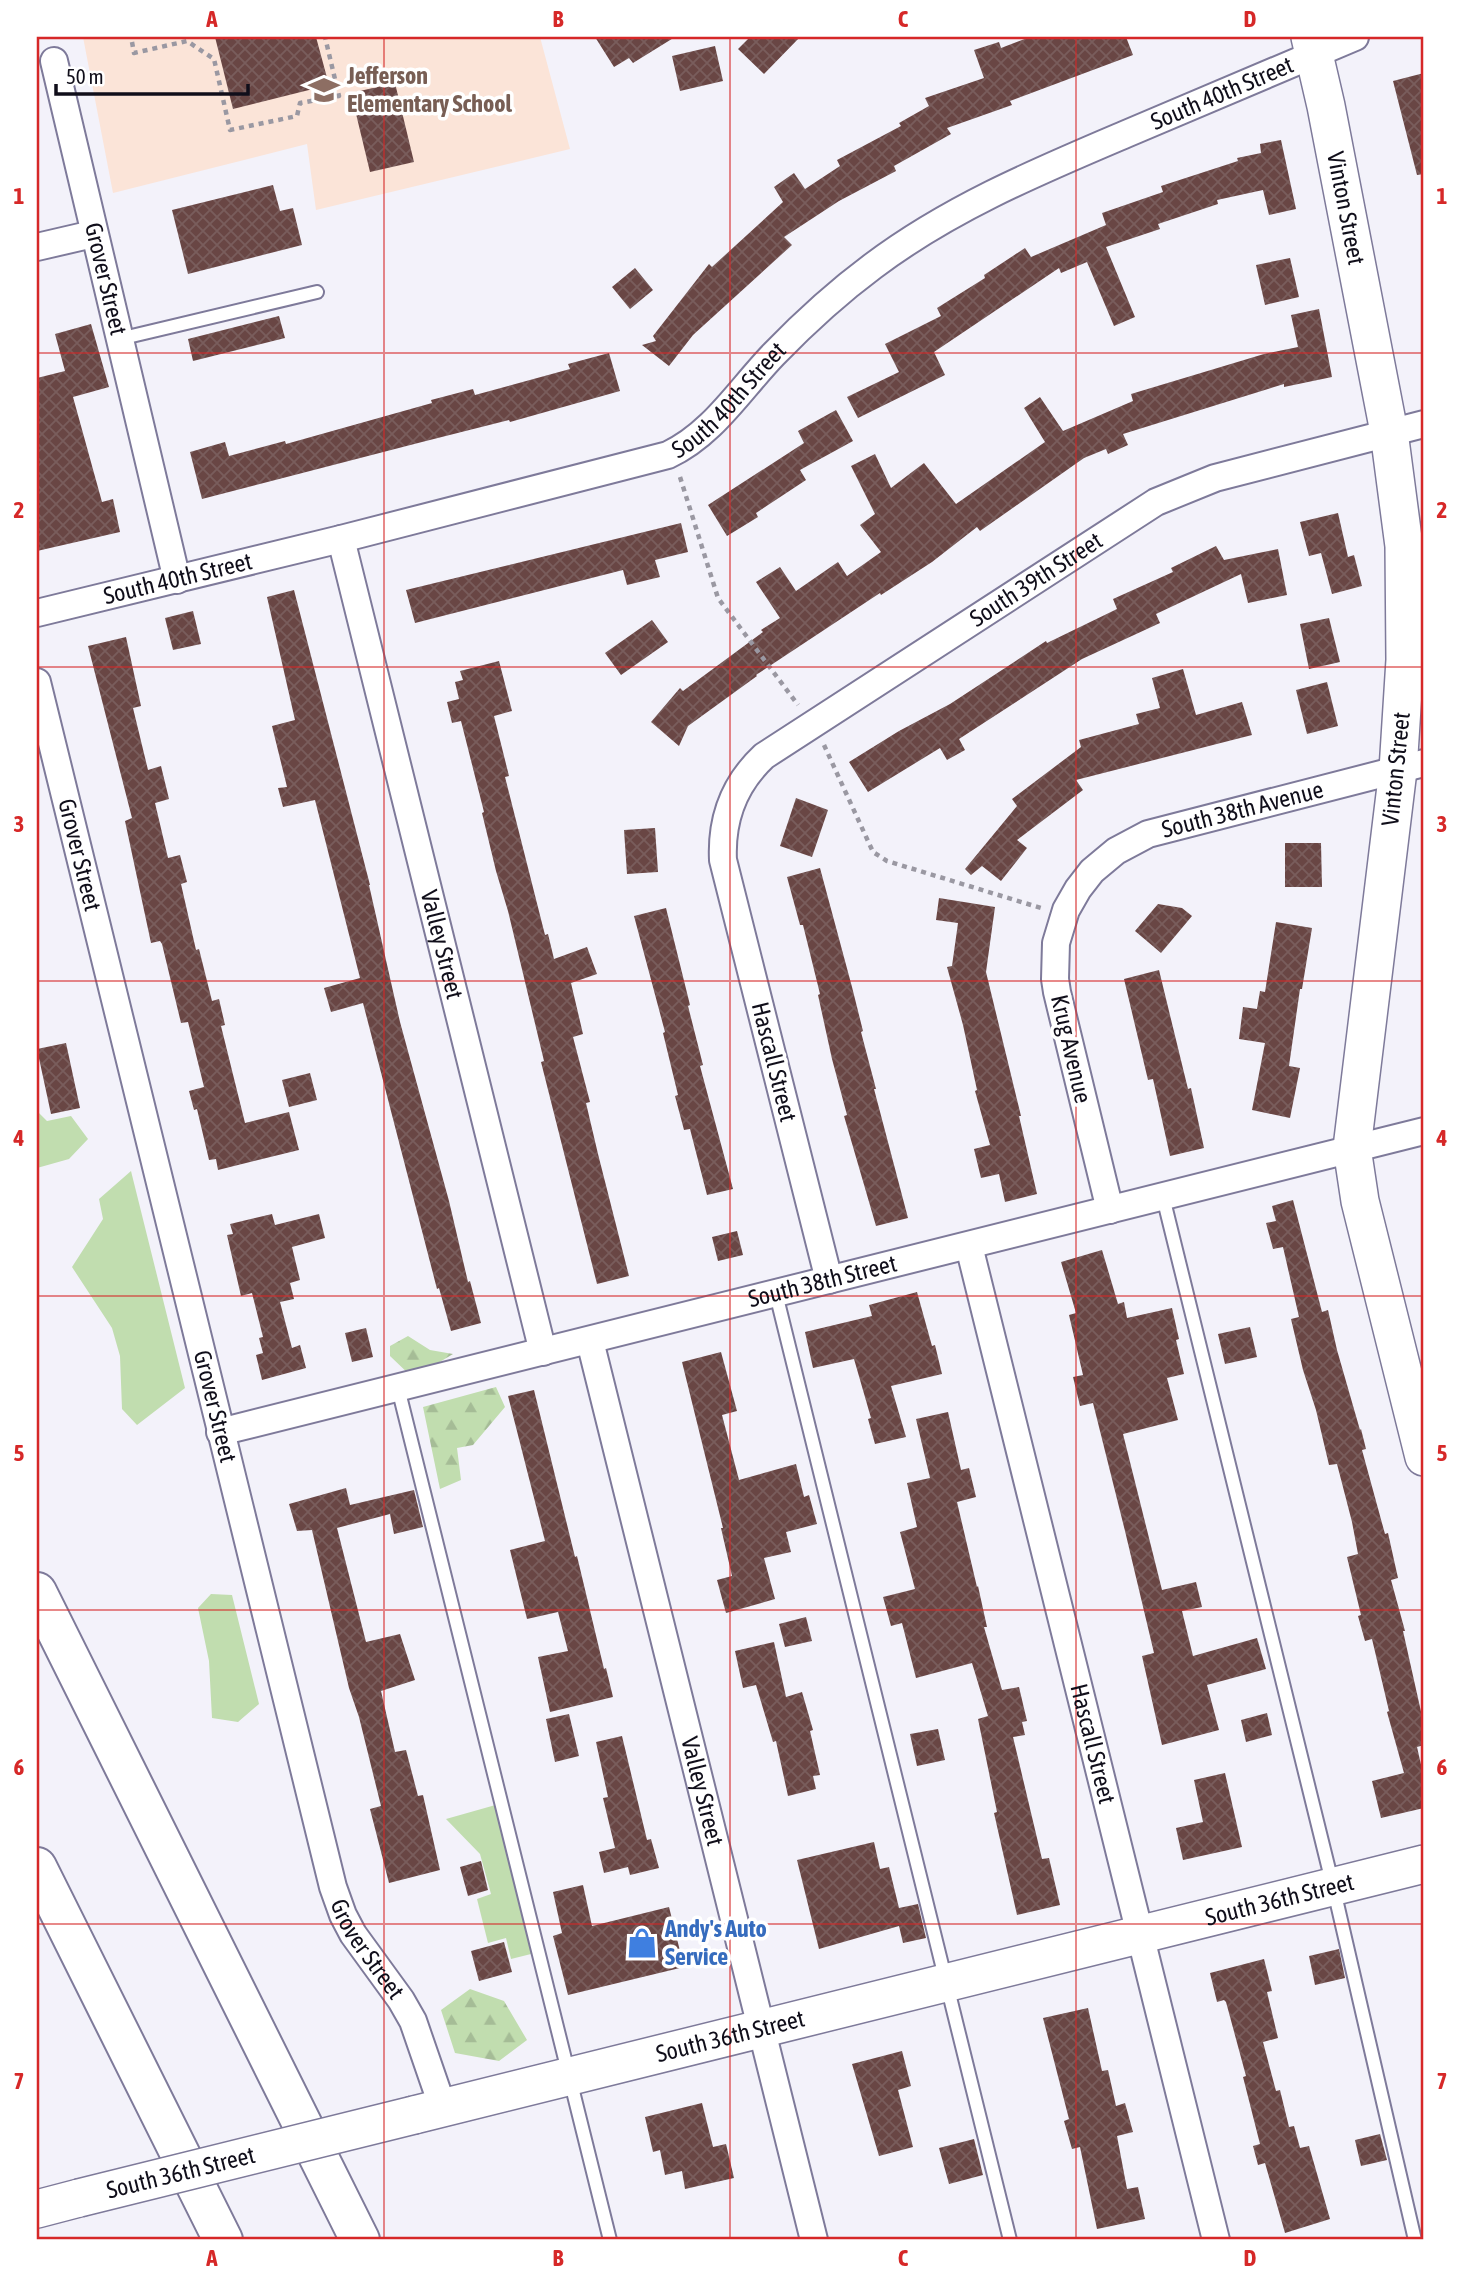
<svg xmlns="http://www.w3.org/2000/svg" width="1461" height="2277" font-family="'Asap Condensed',sans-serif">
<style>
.education{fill:#fbe4d8}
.grass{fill:#c1ddaf}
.forest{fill:url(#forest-firs)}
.building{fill:url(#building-cross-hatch)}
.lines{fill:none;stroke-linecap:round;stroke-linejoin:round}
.lane-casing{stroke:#7e7a9a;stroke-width:16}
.street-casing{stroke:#7e7a9a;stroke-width:30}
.secondary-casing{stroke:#7e7a9a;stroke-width:40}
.highway-casing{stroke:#7e7a9a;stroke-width:42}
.path{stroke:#9a98a2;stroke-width:4.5;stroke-dasharray:5 5;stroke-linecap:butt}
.lane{stroke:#fff;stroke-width:12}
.street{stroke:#fff;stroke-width:26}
.secondary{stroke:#fff;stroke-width:37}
.highway{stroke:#fff;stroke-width:38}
.secondary-bridge-casing{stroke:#7e7a9a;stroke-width:40;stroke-linecap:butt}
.secondary-bridge{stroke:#fff;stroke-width:37}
.grid{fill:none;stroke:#d62828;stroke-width:2;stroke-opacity:0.55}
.labels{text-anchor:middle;stroke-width:7;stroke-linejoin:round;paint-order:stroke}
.education-label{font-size:24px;font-weight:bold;fill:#785e54;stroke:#fff;text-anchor:start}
.street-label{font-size:24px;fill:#100e1a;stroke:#fff}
.shop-label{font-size:24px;font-weight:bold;fill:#366cbe;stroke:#fff;text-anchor:start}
.neatline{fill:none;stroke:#d62828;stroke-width:2.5}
.grid-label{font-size:23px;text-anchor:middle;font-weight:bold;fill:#d62828}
</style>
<defs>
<pattern id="forest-firs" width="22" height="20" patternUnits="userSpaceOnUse" patternTransform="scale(1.75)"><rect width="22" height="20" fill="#c1ddaf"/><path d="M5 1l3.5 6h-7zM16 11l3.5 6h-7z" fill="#a5bc96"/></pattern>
<pattern id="building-cross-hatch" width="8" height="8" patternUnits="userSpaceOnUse" patternTransform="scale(1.75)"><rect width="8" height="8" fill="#694644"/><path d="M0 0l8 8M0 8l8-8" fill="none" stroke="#795d5c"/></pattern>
</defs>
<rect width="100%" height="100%" fill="#f3f2fa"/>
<path class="education" d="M83,37H540L570,149L316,210L307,144L113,193Z"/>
<path class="grass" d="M37,1111L47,1121L71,1116L88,1139L69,1159L37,1168Z
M131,1171L185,1388L137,1425L122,1409L120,1356L112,1328L72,1267L103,1219L99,1199Z
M211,1594L232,1595L259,1704L238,1722L212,1718L209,1661L198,1608Z
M499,1804L535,1953L511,1959L506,1938L488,1943L477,1899L491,1894L480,1854L446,1819Z"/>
<path class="forest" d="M408,1336L430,1350L453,1354L413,1378L390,1356V1346Z
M496,1387L505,1407L473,1445L457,1448L461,1480L440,1489L423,1407Z
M470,1989L504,2001L527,2040L499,2061L455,2053L441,2010Z"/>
<path class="building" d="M215,37H316L329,85L233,109Z
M595,37H675L633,63L629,58L614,67Z
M750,37H800L764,74L738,49Z
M1030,37H1126L1133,55L1010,101L1012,105L947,128L951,134L894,166L896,171L839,201L784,237L792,245L693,335L669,366L642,345L656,341L653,336L709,264L712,267L783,202L774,187L794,173L805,189L840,166L837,160L901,126L899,123L929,106L925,98L984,78L974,50L999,42L1001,48Z
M715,46L723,81L680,91L672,56Z
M1424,73V174L1417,175L1393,81Z
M395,83L414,162L370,172L351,93Z
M1281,140L1296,209L1269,215L1263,190L1217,200L1218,204L1158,224L1160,229L1106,247L1135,317L1114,326L1087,262L1061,273L1059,268L934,352L945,375L858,418L847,397L899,372L885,344L941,316L937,308L985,278L984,275L1025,248L1031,257L1106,225L1102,213L1163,192L1161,186L1238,161L1237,158L1261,153L1260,144Z
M273,185L280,211L293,208L302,245L188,274L172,210Z
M1290,258L1299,297L1265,305L1256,265Z
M635,268L653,290L630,309L612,287Z
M1319,309L1332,377L1284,387V384L1123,434L1128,445L1108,454L1106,449L1084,458L980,531L977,527L932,562L881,595L880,593L756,675L757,676L688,726L679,746L651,722L680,688L683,691L763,632L761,630L780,618L756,582L780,567L796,591L838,562L847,576L881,552L860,525L875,514L851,466L875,454L891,488L924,463L956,504L1045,442L1024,408L1040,397L1063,431L1133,401L1131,394L1264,354L1298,347L1291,315Z
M279,316L285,338L193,361L188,339Z
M91,324L109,387L73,397L102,502L113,499L120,532L37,551V378L65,371L55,334Z
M609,353L620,391L510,422L509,420L422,442L202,499L190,452L225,442L229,456L285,441L286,444L432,403L431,400L473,389L475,395L570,369L568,364Z
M836,410L853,441L800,470L806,480L756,513L758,517L727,536L708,505L804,443L798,431Z
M1338,513L1348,557L1354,555L1362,586L1332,594L1321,553L1309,556L1300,522Z
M681,523L688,552L655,560L660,577L627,585L623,570L415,623L406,590Z
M1216,546L1224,560L1278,549L1287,595L1248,603L1241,574L1156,614L1160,623L1082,659L959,739L965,750L947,760L940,748L868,792L849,762L899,731L950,704L1046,641L1047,643L1117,609L1113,599L1173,572L1171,568Z
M294,590L370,885H369L400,1022L449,1201L468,1282L470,1281L481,1323L451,1331L439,1288L437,1289L363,1003L331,1012L324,988L360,978L315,800L283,807L278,788L287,787L272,726L295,720L267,597Z
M193,611L201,644L173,650L165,618Z
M1329,618L1340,662L1309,669L1300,624Z
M652,620L668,642L621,675L605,653Z
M126,637L141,706L133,708L148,770L161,766L169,799L155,803L168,858L180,855L187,882L181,884L196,950L199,949L212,1001L219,999L225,1025L221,1026L245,1123L289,1112L299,1150L218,1170L216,1159L209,1160L197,1109L194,1110L189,1091L204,1087L188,1022L181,1023L162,944L160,941L151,943L125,821L132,818L88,646Z
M499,661L512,711L494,716L509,776L505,777L545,935L548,934L554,959L587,947L597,974L571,983L583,1034L573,1037L590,1102L586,1103L598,1154L629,1276L597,1284L541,1062L544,1061L508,911L496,871L482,813L484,812L461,721L452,723L447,702L459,699L455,682L463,680L460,671Z
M1183,669L1196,715L1242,702L1252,735L1076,780L1083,790L1017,840L1027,848L1001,881L982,866L971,875L965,869L1017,806L1012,799L1081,747L1079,740L1139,724L1136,714L1160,708L1152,678Z
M1327,682L1338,726L1307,734L1296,690Z
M796,798L828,810L812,857L780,846Z
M655,828L658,872L627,874L624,830Z
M1285,843H1321L1322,887H1285Z
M820,868L852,987L863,1031L861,1032L876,1089H874L908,1218L876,1226L844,1116L847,1115L832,1059L818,995L820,994L803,925H800L787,877Z
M939,898L995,907L986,972L1021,1116H1019L1037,1194L1005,1202L999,1174L981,1178L974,1149L990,1145L975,1091L977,1090L963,1025L947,967L952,966L958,923L936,920Z
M1158,904L1182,908L1192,916L1161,953L1135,931Z
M666,908L690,1005L688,1006L703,1065L700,1066L733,1189L707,1195L690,1129L684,1130L675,1096L678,1095L663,1033L665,1032L634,916Z
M1276,922L1312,928L1302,989H1300L1289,1066L1300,1068L1290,1118L1252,1110L1265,1043L1239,1039L1243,1007L1257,1009L1260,991L1265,992Z
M1159,970L1188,1089L1191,1088L1204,1148L1170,1156L1153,1079L1148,1080L1124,979Z
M66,1043L80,1108L51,1114L37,1049Z
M310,1073L317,1100L289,1107L282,1080Z
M1293,1200L1322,1312L1328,1310L1337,1350L1360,1430L1361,1429L1366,1449L1362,1450L1385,1534L1388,1533L1398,1578L1391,1580L1405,1631H1403L1424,1725V1745L1417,1747L1422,1769H1424V1808L1381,1818L1372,1781L1404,1773L1387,1712L1389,1711L1372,1639L1365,1641L1358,1616L1361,1615L1347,1557L1358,1554L1352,1522L1337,1464L1329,1465L1316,1410L1303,1370L1291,1319L1299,1317L1283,1247L1273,1249L1266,1223L1276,1221L1272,1206Z
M272,1214L275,1225L319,1214L325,1238L292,1247L300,1280L290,1283L294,1299L280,1302L292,1348L300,1345L306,1368L262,1380L256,1355L263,1353L259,1338L263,1337L252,1293L241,1296L227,1235L233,1234L230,1224Z
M737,1231L743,1255L718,1261L712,1237Z
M1102,1250L1118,1304L1124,1302L1127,1318L1172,1308L1179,1339L1176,1340L1184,1374L1167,1378L1178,1420L1123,1434L1162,1590L1196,1582L1202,1607L1182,1611L1193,1656L1257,1638L1266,1669L1207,1685L1219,1730L1162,1745L1142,1656L1154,1653L1125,1531L1093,1403L1080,1406L1073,1377L1083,1375L1069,1315L1076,1313L1061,1262Z
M917,1292L932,1346L935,1345L942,1374L891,1386L906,1437L875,1444L868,1419L871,1418L854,1359L813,1368L805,1332L872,1316L869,1305Z
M1250,1327L1257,1357L1225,1364L1218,1334Z
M366,1328L373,1357L352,1362L345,1333Z
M721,1352L737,1411L722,1415L739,1480L796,1464L804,1497L809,1495L817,1524L786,1532L791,1552L764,1558L775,1599L726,1613L717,1580L732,1576L721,1528H723L682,1362Z
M534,1390L575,1557L577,1556L604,1669L606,1668L613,1697L550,1712L538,1657L568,1651L558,1612L527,1619L510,1550L545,1541L508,1396Z
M948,1412L961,1470L969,1468L976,1497L957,1502L977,1587L978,1586L987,1627H984L1002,1690L1019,1687L1027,1721L1022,1722L1025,1735L1013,1737L1042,1859L1049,1858L1060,1905L1017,1915L994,1813L997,1812L978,1719L988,1716L972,1663L916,1678L902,1623L891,1626L883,1597L915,1589L900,1532L917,1527L907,1483L930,1478L916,1419Z
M346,1488L350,1505L414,1490L423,1527L394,1534L390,1514L337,1528L366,1642L400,1634L415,1680L381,1691L395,1752L406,1750L418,1796L423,1795L440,1870L389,1883L370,1809L381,1806L359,1717L349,1688L312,1530L297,1531L289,1504Z
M806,1617L812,1641L785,1647L779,1624Z
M774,1642L786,1697L802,1692L813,1730L810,1731L820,1775L813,1776L816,1789L788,1796L776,1741L773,1742L756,1685L743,1688L735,1651Z
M1267,1713L1272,1735L1246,1742L1241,1720Z
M569,1714L579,1756L555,1762L546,1719Z
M938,1729L945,1760L917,1766L910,1734Z
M622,1736L647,1840L651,1839L659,1868L630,1875L628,1867L604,1873L599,1852L615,1848L603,1798L608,1797L596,1742Z
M1225,1773L1242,1847L1183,1860L1176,1828L1203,1822L1194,1780Z
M874,1842L880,1869L889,1867L899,1908L918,1904L926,1938L903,1943L899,1926L819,1949L797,1860Z
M481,1861L488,1890L468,1896L460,1867Z
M583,1885L592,1926L669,1907L684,1967L568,1995L553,1936L562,1933L553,1892Z
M504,1942L512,1972L479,1981L471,1951Z
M1339,1949L1345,1978L1315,1985L1309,1956Z
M1264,1959L1272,1991L1267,1992L1278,2038L1263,2042L1276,2091L1280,2090L1289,2127L1294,2126L1300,2148L1309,2146L1330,2219L1285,2233L1265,2163L1258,2165L1253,2146L1260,2144L1243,2077L1246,2076L1226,2002L1224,2000L1217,2002L1210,1973Z
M1088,2008L1102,2071L1108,2070L1116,2106L1125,2103L1133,2132L1117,2136L1127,2189L1138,2187L1145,2219L1097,2229L1080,2147L1072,2149L1064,2121L1069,2119L1043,2018Z
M902,2051L911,2086L898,2090L913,2147L879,2156L852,2064Z
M702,2103L713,2147L726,2144L734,2178L685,2189L682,2171L665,2175L660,2150L653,2152L645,2117Z
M1380,2134L1387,2160L1361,2166L1355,2140Z
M974,2139L983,2175L949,2184L939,2148Z"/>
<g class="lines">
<g class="lane-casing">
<path id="lane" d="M119,339L317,292
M1163,1197L1333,1886L1415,2240
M776,1294L1010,2240
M398,1388L610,2240"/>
</g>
<g class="street-casing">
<g id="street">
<path id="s1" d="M54,61L177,580"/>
<path d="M37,247L93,234"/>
<path id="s2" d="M341,539L543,1352"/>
<path id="s3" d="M37,613L341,539L668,455C713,434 740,389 774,354C805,322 838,292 873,266C950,208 1039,171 1126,134C1203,102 1279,69 1355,37"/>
<path id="s4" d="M37,682L333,1887L343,1915L353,1934L401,2000L413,2021L443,2108"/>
<path id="s5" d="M1110,1210L1057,992L1055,979L1056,943L1066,910L1078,889L1092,871L1116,851L1148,834L1424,763"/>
<path id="s6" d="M969,1246L1216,2240"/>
<path id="s7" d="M829,1280L723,860C721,819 734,784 764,756L1156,502L1215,478L1424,424"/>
<path id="s8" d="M590,1341L814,2240"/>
<path id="s9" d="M220,1432L1424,1131"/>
</g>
</g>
<g class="secondary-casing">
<g id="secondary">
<path id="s10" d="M1310,37L1326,106L1389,432L1404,546L1405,660L1398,770L1352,1148L1360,1201L1424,1457"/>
<path id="s11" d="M414,2115L1424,1864"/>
<path d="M37,2209L79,2198"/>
</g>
</g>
<g class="highway-casing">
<path id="highway" d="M37,1592L360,2240
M37,1867L223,2240"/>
</g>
<path class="path" d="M132,42L134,53L187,41L214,59L230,130L297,116L300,103L339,96L325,37
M680,477L718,598L798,705
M824,745L873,852L887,861L1041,908"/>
<use href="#lane" class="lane"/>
<use href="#street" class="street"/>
<use href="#secondary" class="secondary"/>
<use href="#highway" class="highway"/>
<g class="secondary-bridge-casing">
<g id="secondary-bridge">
<path id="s12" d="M79,2198L414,2115"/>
</g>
</g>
<use href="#secondary-bridge" class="secondary-bridge"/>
</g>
<path class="grid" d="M384,37V2240M730,37V2240M1076,37V2240M37,353H1424M37,667H1424M37,981H1424M37,1296H1424M37,1610H1424M37,1924H1424"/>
<defs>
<g id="school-bare" transform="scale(2.415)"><path d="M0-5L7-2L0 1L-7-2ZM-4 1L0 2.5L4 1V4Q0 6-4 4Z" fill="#8d6e63" stroke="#fff" stroke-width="2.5" paint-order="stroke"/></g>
<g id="shop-bare" transform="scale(2.415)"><path d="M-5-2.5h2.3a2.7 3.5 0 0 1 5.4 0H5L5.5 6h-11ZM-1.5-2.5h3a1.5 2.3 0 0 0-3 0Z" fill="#3f7fe0" stroke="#fff" stroke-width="2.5" paint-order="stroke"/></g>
</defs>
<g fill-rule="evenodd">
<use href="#school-bare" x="324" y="90"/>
<use href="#shop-bare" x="642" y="1943"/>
</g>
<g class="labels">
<g class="education-label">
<text x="347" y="84">Jefferson<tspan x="347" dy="28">Elementary School</tspan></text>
</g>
<g class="street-label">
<text dy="8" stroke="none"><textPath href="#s3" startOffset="1321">South 40th Street</textPath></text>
<text dy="8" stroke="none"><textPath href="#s10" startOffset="175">Vinton Street</textPath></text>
<text dy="8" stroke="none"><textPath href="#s1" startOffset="224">Grover Street</textPath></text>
<text dy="8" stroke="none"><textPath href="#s3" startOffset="733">South 40th Street</textPath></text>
<text dy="8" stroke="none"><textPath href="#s3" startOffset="145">South 40th Street</textPath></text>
<text dy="8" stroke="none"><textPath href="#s7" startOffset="873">South 39th Street</textPath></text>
<text transform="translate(1396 769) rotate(-84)" y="8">Vinton Street</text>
<text dy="8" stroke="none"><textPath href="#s5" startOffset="520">South 38th Avenue</textPath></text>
<text dy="8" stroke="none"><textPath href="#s4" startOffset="178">Grover Street</textPath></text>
<text dy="8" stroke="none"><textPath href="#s2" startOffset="418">Valley Street</textPath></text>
<text transform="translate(1071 1049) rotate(77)" y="8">Krug Avenue</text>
<text transform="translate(774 1062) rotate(76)" y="8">Hascall Street</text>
<text dy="8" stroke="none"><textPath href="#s9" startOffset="621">South 38th Street</textPath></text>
<text dy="8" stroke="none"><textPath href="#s4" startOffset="746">Grover Street</textPath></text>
<text dy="8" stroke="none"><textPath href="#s6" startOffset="513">Hascall Street</textPath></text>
<text dy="8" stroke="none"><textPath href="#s8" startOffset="464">Valley Street</textPath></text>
<text dy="8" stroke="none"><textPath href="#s11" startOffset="892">South 36th Street</textPath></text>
<text dy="8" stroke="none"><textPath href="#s4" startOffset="1312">Grover Street</textPath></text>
<text dy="8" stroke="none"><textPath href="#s11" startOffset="326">South 36th Street</textPath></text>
<text dy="8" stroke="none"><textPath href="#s12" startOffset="105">South 36th Street</textPath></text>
</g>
<g class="shop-label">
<text x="665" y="1937">Andy's Auto<tspan x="665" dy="28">Service</tspan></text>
</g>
</g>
<rect width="1461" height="2277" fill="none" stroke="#ffffff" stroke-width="77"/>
<path d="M56 84v10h192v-10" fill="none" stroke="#100e1a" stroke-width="3.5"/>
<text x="66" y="84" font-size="21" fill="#100e1a" stroke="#ffffff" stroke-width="5" paint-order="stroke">50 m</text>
<rect x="38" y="38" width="1384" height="2200" class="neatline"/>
<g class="grid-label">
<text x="212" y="27">A</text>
<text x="558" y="27">B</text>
<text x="903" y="27">C</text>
<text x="1250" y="27">D</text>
<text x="19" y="204">1</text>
<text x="1442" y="204">1</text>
<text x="19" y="518">2</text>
<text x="1442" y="518">2</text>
<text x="19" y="832">3</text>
<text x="1442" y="832">3</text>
<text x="19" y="1146">4</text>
<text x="1442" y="1146">4</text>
<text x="19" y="1461">5</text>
<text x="1442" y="1461">5</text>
<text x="19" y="1775">6</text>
<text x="1442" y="1775">6</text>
<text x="19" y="2089">7</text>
<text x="1442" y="2089">7</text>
<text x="212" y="2266">A</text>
<text x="558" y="2266">B</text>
<text x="903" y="2266">C</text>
<text x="1250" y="2266">D</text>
</g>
</svg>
